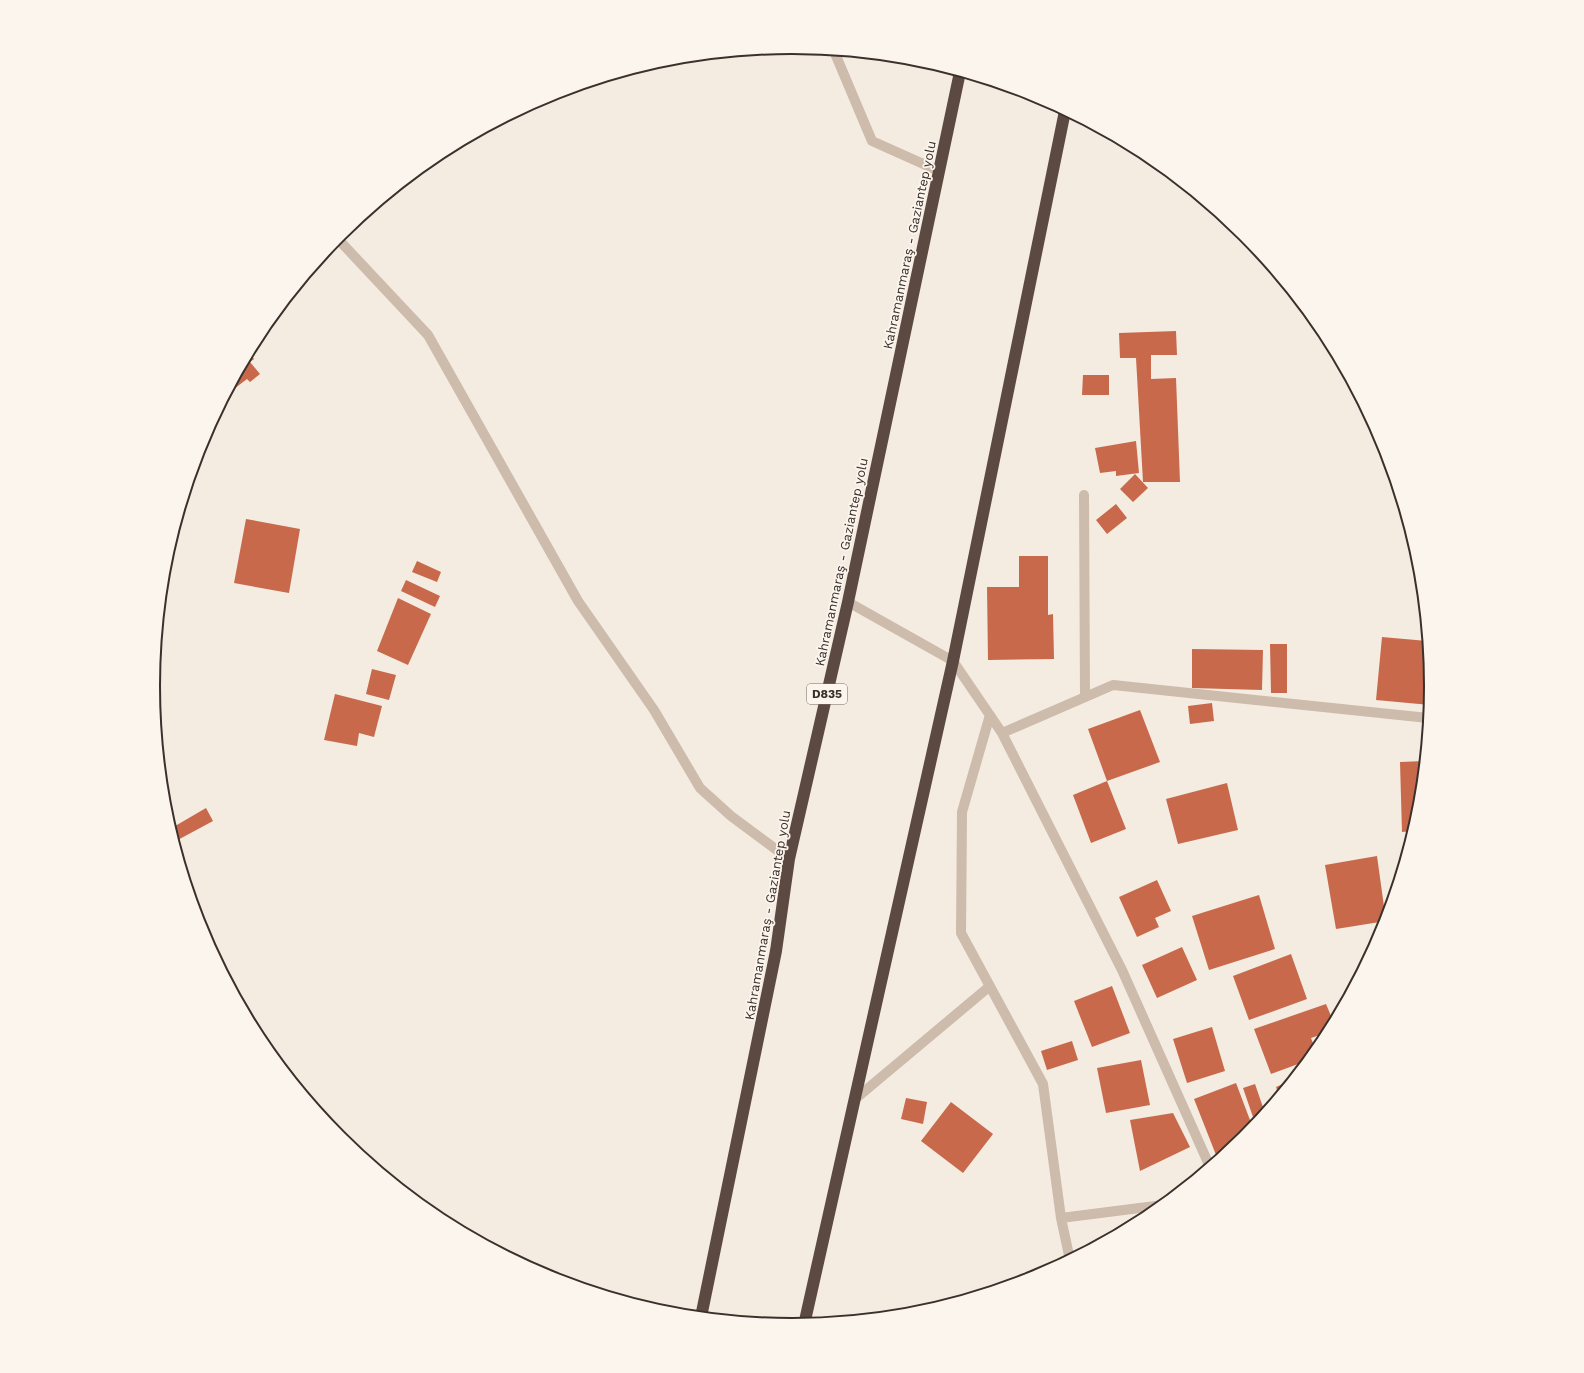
<svg xmlns="http://www.w3.org/2000/svg" width="1584" height="1373" font-family="'Work Sans',sans-serif">
<style>
.building{fill:#c8694b}
.lines{fill:none;stroke-linecap:round;stroke-linejoin:round}
.minor{stroke:#cdbbac;stroke-width:10}
.highway{stroke:#5c4a42;stroke-width:12}
.labels{text-anchor:middle;stroke-width:3.5;stroke-linejoin:round;paint-order:stroke}
.shield{fill:#fbf5ee;stroke:#756b66;stroke-width:1}
.shield-label{font-size:12px;font-weight:bold;fill:#3b302b}
.street-label{font-size:13px;fill:#3b302b;stroke:#fbf5ee}
.rim{fill:none;stroke:#3b302b;stroke-width:2}
</style>
<rect width="100%" height="100%" fill="#f4ebe1"/>
<path class="building" d="M1176,331L1177,355H1151V379L1176,378L1180,482H1143L1136,358H1120L1119,333Z
M249,352L254,359L250,362L260,374L250,382L247,379L226,395Z
M1083,375H1109V395H1082Z
M1136,441L1139,473L1116,476V471L1100,473L1095,448Z
M1135,474L1148,488L1133,502L1120,489Z
M1116,504L1127,518L1107,534L1096,520Z
M246,519L300,529L289,593L234,583Z
M1019,556H1048V615L1053,614L1054,659L988,660L987,587H1019Z
M417,561L441,572L437,582L412,572Z
M406,580L440,596L435,607L401,591Z
M398,598L431,614L408,665L377,651Z
M1382,637L1427,641L1431,687L1430,705L1376,700Z
M1270,644H1287V693H1271Z
M1192,649L1263,650L1262,690L1192,688Z
M372,669L396,675L389,700L366,694Z
M335,694L382,706L374,737L359,733L357,746L324,740Z
M1212,703L1214,721L1190,724L1188,706Z
M1140,710L1160,762L1107,781L1088,729Z
M1424,761L1419,811L1413,831L1402,832L1400,762Z
M1107,781L1126,829L1091,843L1073,795Z
M1227,783L1238,830L1178,844L1166,799Z
M206,808L213,821L174,842L170,829Z
M1377,856L1386,921L1336,929L1325,865Z
M1157,880L1171,911L1155,918L1159,927L1137,937L1119,897Z
M1259,895L1275,949L1209,970L1192,916Z
M1182,947L1197,980L1157,998L1142,965Z
M1291,954L1307,999L1249,1020L1233,976Z
M1367,961L1365,964L1363,968L1362,962Z
M1112,986L1130,1033L1092,1047L1074,1001Z
M1326,1004L1334,1023L1329,1032L1311,1038L1316,1051L1309,1060L1271,1074L1254,1029Z
M1212,1027L1225,1071L1187,1083L1173,1039Z
M1072,1041L1078,1060L1047,1070L1041,1051Z
M1141,1060L1150,1105L1106,1113L1097,1068Z
M1292,1080L1279,1096L1276,1087Z
M1236,1083L1253,1128L1244,1139L1218,1160L1194,1099Z
M1255,1084L1265,1113L1253,1117L1243,1088Z
M906,1098L927,1102L923,1124L901,1119Z
M951,1102L993,1134L963,1173L921,1141Z
M1173,1113L1190,1147L1140,1171L1130,1120Z"/>
<g class="lines">
<path class="minor" d="M834,51L872,141L939,171
M337,238L428,335L578,601L654,710L700,788L731,816L789,859
M1084,495L1085,697
M848,602L953,661L1002,733L1122,970L1210,1167
M990,715L962,812L961,933L1043,1084L1061,1218L1070,1260
M1002,733L1113,685L1428,718
M854,1100L990,986
M1061,1218L1163,1205"/>
<path class="highway" d="M701,1317L776,951L789,859L848,602L960,72
M804,1325L953,661L1065,111"/>
</g>
<g class="labels">
<rect class="shield" x="807" y="684" width="40" height="20" rx="3"/>
<g class="shield-label">
<text x="827" y="698">D835</text>
</g>
<g class="street-label">
<text transform="translate(909 245) rotate(-78)" y="5">Kahramanmaraş - Gaziantep yolu</text>
<text transform="translate(841 562) rotate(-78)" y="5">Kahramanmaraş - Gaziantep yolu</text>
<text transform="translate(767 915) rotate(-80)" y="5">Kahramanmaraş - Gaziantep yolu</text>
</g>
</g>
<path d="M0 0H1584V1373H0ZM160 686a632 632 0 1 1 1264 0a632 632 0 1 1-1264 0Z" fill="#fbf5ee" fill-rule="evenodd"/>
<path class="rim" d="M160 686a632 632 0 1 1 1264 0a632 632 0 1 1-1264 0Z"/>
</svg>
